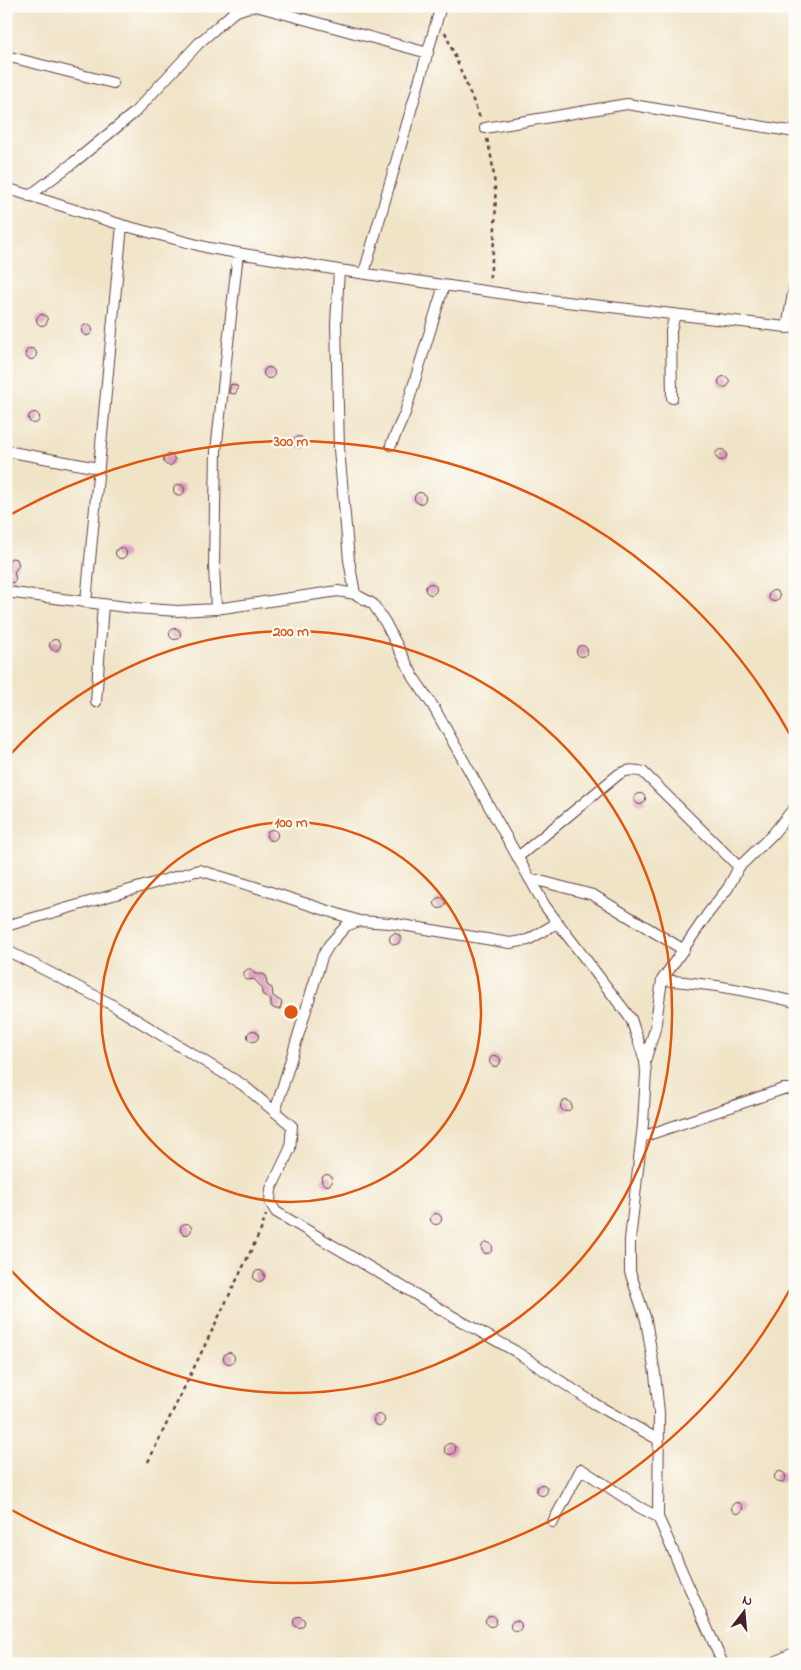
<svg xmlns="http://www.w3.org/2000/svg" width="801" height="1670" viewBox="0 0 801 1670" font-family="'Indie Flower',sans-serif">
  <rect width="100%" height="100%" fill="#fdfcf7"/>
  <filter id="ink" filterUnits="userSpaceOnUse"><feTurbulence type="fractalNoise" baseFrequency=".02" numOctaves="2"/><feDisplacementMap in="SourceGraphic" scale="10" xChannelSelector="R" yChannelSelector="G"/><feConvolveMatrix kernelMatrix="1 2 1 2 8 2 1 2 1" color-interpolation-filters="sRGB"/></filter>
  <filter id="wash" filterUnits="userSpaceOnUse"><feTurbulence type="fractalNoise" baseFrequency=".0096" numOctaves="4" result="noise"/><feDisplacementMap in="SourceGraphic" scale="20" xChannelSelector="R" yChannelSelector="G"/><feGaussianBlur stdDeviation="1.12" result="paint"/><feColorMatrix in="noise" values="0 0 0 0 0 0 0 0 0 0 0 0 0 0 0 0 0 1.4 0 .05"/><feComposite in="paint" operator="in"/></filter>
  <g filter="url(#wash)">
    <rect width="100%" height="100%" fill="#f0e4c7"/>
    <g id="blocks">
      <path fill="#dd9dbe" d="M36.5 320a5.5 5.5 0 1 1 11 0a5.5 5.5 0 1 1-11 0Z
        M81.5 330a5.5 5.5 0 1 1 11 0a5.5 5.5 0 1 1-11 0Z
        M25.5 354a5.5 5.5 0 1 1 11 0a5.5 5.5 0 1 1-11 0Z
        M263.5 373a5.5 5.5 0 1 1 11 0a5.5 5.5 0 1 1-11 0Z
        M718.5 382a5.5 5.5 0 1 1 11 0a5.5 5.5 0 1 1-11 0Z
        M231,384L237,386L238,389L235,394L229,393Z
        M28.5 418a5.5 5.5 0 1 1 11 0a5.5 5.5 0 1 1-11 0Z
        M293.5 442a5.5 5.5 0 1 1 11 0a5.5 5.5 0 1 1-11 0Z
        M715.5 455a5.5 5.5 0 1 1 11 0a5.5 5.5 0 1 1-11 0Z
        M163.5 460a5.5 5.5 0 1 1 11 0a5.5 5.5 0 1 1-11 0Z
        M173.5 490a5.5 5.5 0 1 1 11 0a5.5 5.5 0 1 1-11 0Z
        M414.5 498a5.5 5.5 0 1 1 11 0a5.5 5.5 0 1 1-11 0Z
        M115.5 553a5.5 5.5 0 1 1 11 0a5.5 5.5 0 1 1-11 0Z
        M11,558L17,559L19,565L14,572L16,580L14,582L10,583L6,581V575L10,571L8,562Z
        M425.5 589a5.5 5.5 0 1 1 11 0a5.5 5.5 0 1 1-11 0Z
        M768.5 596a5.5 5.5 0 1 1 11 0a5.5 5.5 0 1 1-11 0Z
        M169.5 634a5.5 5.5 0 1 1 11 0a5.5 5.5 0 1 1-11 0Z
        M49.5 645a5.5 5.5 0 1 1 11 0a5.5 5.5 0 1 1-11 0Z
        M576.5 651a5.5 5.5 0 1 1 11 0a5.5 5.5 0 1 1-11 0Z
        M634.5 799a5.5 5.5 0 1 1 11 0a5.5 5.5 0 1 1-11 0Z
        M266.5 835a5.5 5.5 0 1 1 11 0a5.5 5.5 0 1 1-11 0Z
        M434.5 903a5.5 5.5 0 1 1 11 0a5.5 5.5 0 1 1-11 0Z
        M389.5 939a5.5 5.5 0 1 1 11 0a5.5 5.5 0 1 1-11 0Z
        M248,969H251L255,974H263L266,976L267,985L272,988L273,996L282,1002L280,1009H275L272,1007L271,1005V999L263,995L262,993V988L254,979L247,980L244,978V972Z
        M247.5 1036a5.5 5.5 0 1 1 11 0a5.5 5.5 0 1 1-11 0Z
        M489.5 1061a5.5 5.5 0 1 1 11 0a5.5 5.5 0 1 1-11 0Z
        M560.5 1106a5.5 5.5 0 1 1 11 0a5.5 5.5 0 1 1-11 0Z
        M321.5 1180a5.5 5.5 0 1 1 11 0a5.5 5.5 0 1 1-11 0Z
        M430.5 1219a5.5 5.5 0 1 1 11 0a5.5 5.5 0 1 1-11 0Z
        M180.5 1229a5.5 5.5 0 1 1 11 0a5.5 5.5 0 1 1-11 0Z
        M481.5 1248a5.5 5.5 0 1 1 11 0a5.5 5.5 0 1 1-11 0Z
        M253.5 1276a5.5 5.5 0 1 1 11 0a5.5 5.5 0 1 1-11 0Z
        M223.5 1358a5.5 5.5 0 1 1 11 0a5.5 5.5 0 1 1-11 0Z
        M373.5 1420a5.5 5.5 0 1 1 11 0a5.5 5.5 0 1 1-11 0Z
        M444.5 1449a5.5 5.5 0 1 1 11 0a5.5 5.5 0 1 1-11 0Z
        M774.5 1477a5.5 5.5 0 1 1 11 0a5.5 5.5 0 1 1-11 0Z
        M536.5 1490a5.5 5.5 0 1 1 11 0a5.5 5.5 0 1 1-11 0Z
        M731.5 1508a5.5 5.5 0 1 1 11 0a5.5 5.5 0 1 1-11 0Z
        M485.5 1621a5.5 5.5 0 1 1 11 0a5.5 5.5 0 1 1-11 0Z
        M293.5 1622a5.5 5.5 0 1 1 11 0a5.5 5.5 0 1 1-11 0Z
        M510.5 1626a5.5 5.5 0 1 1 11 0a5.5 5.5 0 1 1-11 0Z"/>
    </g>
  </g>
  <g filter="url(#ink)">
    <use href="#blocks" fill-opacity="0" stroke="#633d42" stroke-width="1"/>
    <g fill="none" stroke-linecap="round" stroke-linejoin="round">
      <defs>
        <path id="minor" d="M6,56L113,83
          M485,128L627,104L795,132
          M6,188L122,225L209,248L238,253L339,270L540,299L795,328
          M29,196L73,163L134,113L199,43L234,12L245,8L256,6L428,53
          M339,270L336,324L339,449L349,560L355,594
          M364,273L441,6
          M787,328L795,282
          M672,398L671,331L675,314
          M391,445L405,413L444,285
          M6,451L98,468
          M6,592L134,608L178,611L216,609L338,591L355,594L373,604L385,622L414,678L433,706L545,906L631,1019L645,1061L646,1073L643,1124L630,1240V1272L646,1320L655,1374L659,1413L658,1517
          M86,602L122,225
          M216,609L214,565L216,451L238,253
          M96,702L103,604
          M518,857L619,774C628,769 634,770 643,772L739,867
          M529,878L593,895L684,950
          M6,926L199,870L252,886L359,921
          M6,950L109,1003L243,1085L292,1126L290,1149L271,1189L270,1202L276,1212L459,1320L515,1351L595,1404L659,1440
          M662,980C707,983 751,991 795,1002
          M645,1061L655,1029L662,980L709,912L728,888L739,867L772,835L795,807
          M275,1112L322,957L329,945L346,926L359,921L390,923L510,943L528,940L557,923
          M642,1137L783,1089H795
          M553,1522L581,1469L639,1507L658,1517L723,1664
          M771,1664L795,1652"/>
      </defs>
      <use href="#minor" stroke="#633d42" stroke-width="12"/>
      <path stroke="#633d42" stroke-width="2.5" stroke-dasharray="4 4" stroke-linecap="butt" d="M445,32L481,120
        M487,139C500,187 496,234 489,282
        M148,1462L261,1230L266,1215"/>
      <use href="#minor" stroke="#fff" stroke-width="10"/>
    </g>
  </g>
  <g fill="none" stroke="#e0560e" stroke-width="2.5">
    <circle cx="291" cy="1012" r="190"/>
    <path d="M8 757A381 381 0 1 1 8 1267"/>
    <path d="M793 1284A571 571 0 0 1 10 1509M10 515A571 571 0 0 1 793 740"/>
  </g>
  <circle cx="291" cy="1012" r="8" fill="#e0560e" stroke="#fdfcf7" stroke-width="2.5"/>
  <g font-size="15" text-anchor="middle" font-weight="bold" fill="#e0560e" stroke="#fdfcf7" stroke-width="4.5" stroke-linejoin="round" paint-order="stroke">
    <text x="291" y="446">300 m</text>
    <text x="291" y="636">200 m</text>
    <text x="291" y="827">100 m</text>
  </g>
  <rect width="801" height="1670" fill="none" stroke="#fdfcf7" stroke-width="25"/>
  <g transform="translate(744 1612) rotate(16)" stroke="#fdfcf7" stroke-width="4" paint-order="stroke">
  <path d="M0-4L9 19L0 12L-9 19Z" fill="#4a1f2b"/>
  <text y="-8" font-size="14" font-weight="bold" text-anchor="middle" fill="#4a1f2b">N</text>
  </g>
</svg>
